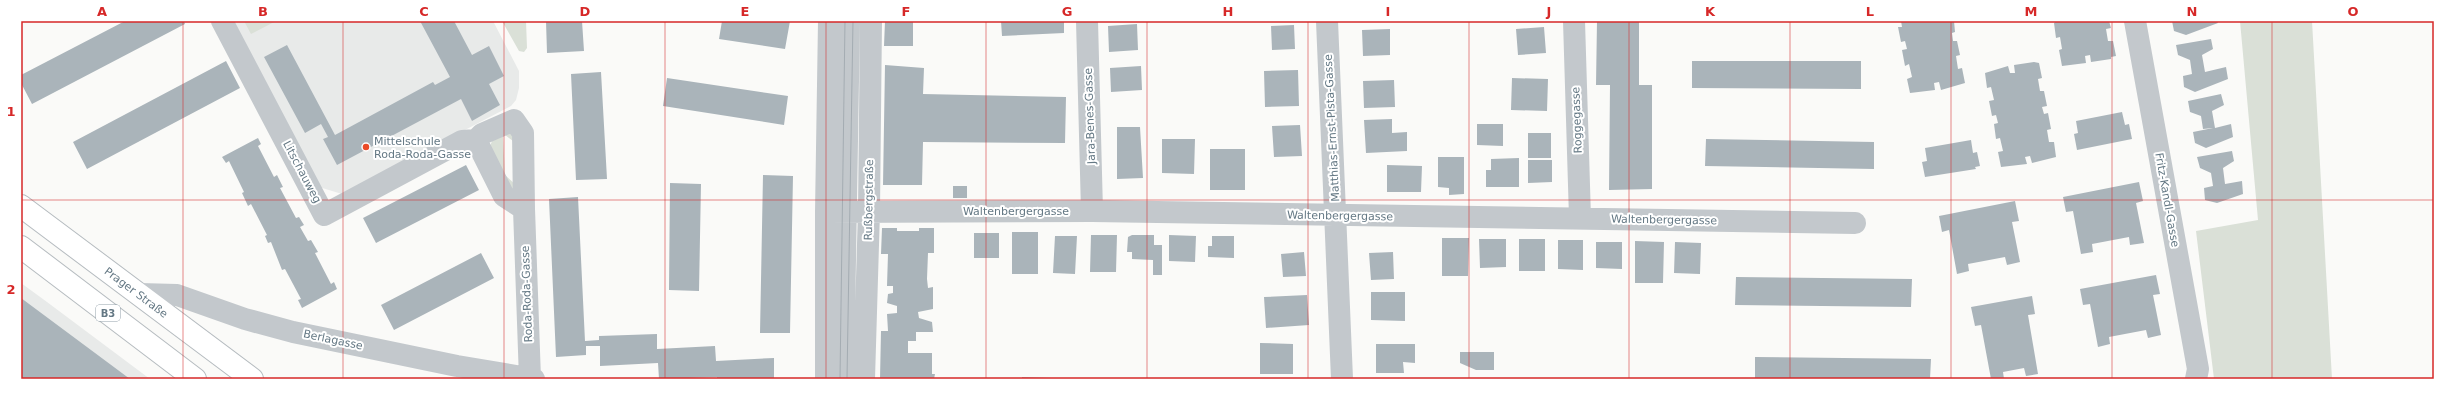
<svg xmlns="http://www.w3.org/2000/svg" width="2455" height="400" viewBox="0 0 2455 400" font-family="'DejaVu Sans',sans-serif">
  <rect width="100%" height="100%" fill="#fafaf8"/>
  <path fill="#e8eae9" d="M231,21H493L519,71V88L516,100L511,106L342,194L319,187Z
    M21,283L47,302L150,379H21Z"/>
  <path fill="#dae0d7" d="M244,21H276L251,34Z
    M502,21H526L527,48L524,52L519,51Z
    M2240,21H2312L2332,379H2214L2196,231L2258,220Z
    M512,130L513,141L505,135L503,137L505,175L518,187L513,190L489,148L493,139Z"/>
  <path fill="#aab4ba" d="M125,21H184L185,24L32,104L21,83V75Z
    M420,21H454L472,55L489,46L504,76L489,84L500,105L472,121L461,99L337,165L323,139L328,137L321,124L305,133L264,57L287,45L335,135L433,82L435,85L450,77Z
    M546,21H582L584,51L547,53Z
    M722,21H790L785,49L719,39Z
    M885,21H913V46H884Z
    M1001,21H1064V33L1002,36Z
    M1597,21H1639V85H1652V189L1609,190L1610,85H1596Z
    M1901,21H1954L1955,32L1952,33L1953,41H1957L1960,55L1956,56L1958,69L1962,68L1965,83L1941,90L1939,82L1934,83L1935,90L1910,93L1907,79L1912,77L1909,64L1905,66L1902,50L1907,49L1905,41L1901,42L1898,27H1902Z
    M2057,21H2109L2111,28L2106,29L2108,41H2113L2116,56L2111,57V59L2091,62L2090,55L2085,56L2086,63L2062,66L2059,50L2062,49L2060,37L2056,38L2054,23Z
    M2172,21H2217L2218,23L2186,35L2174,31Z
    M1137,24L1138,50L1109,52L1108,26Z
    M1294,25L1295,49L1272,50L1271,26Z
    M1544,27L1546,53L1518,55L1516,29Z
    M1390,29V55L1363,56L1362,30Z
    M2211,39L2213,49L2202,55L2205,72L2226,67L2228,79L2195,92L2184,87L2183,76L2192,74L2190,60L2178,55L2176,45Z
    M226,61L240,88L87,169L73,142Z
    M1692,61H1861V89L1692,88Z
    M2034,62L2039,63L2042,78L2038,79L2040,91H2044L2047,106L2042,107L2044,114L2048,113L2051,129L2047,130L2049,142H2054L2056,157L2032,163L2030,156L2025,157L2027,164L2001,167L1998,152L2003,151L2000,138L1996,139L1994,124L1998,123L1996,115L1992,116L1989,101L1994,100L1991,87L1987,88L1985,73L2008,66L2010,73H2015L2014,65Z
    M885,65L924,68L923,94L1066,97L1065,143L923,142L922,185H883Z
    M1141,66L1142,90L1111,92L1110,68Z
    M1298,70L1299,106L1265,107L1264,71Z
    M601,72L607,179L576,180L571,74Z
    M667,78L788,96L784,125L663,106Z
    M1512,78L1548,79L1547,111L1511,110Z
    M1394,80L1395,107L1364,108L1363,81Z
    M2221,94L2224,105L2212,111L2215,128L2231,124L2233,137L2206,148L2195,143L2193,132L2213,128L2203,129L2201,116L2190,112L2188,101Z
    M2122,112L2125,125L2129,124L2132,139L2077,150L2074,134L2078,133L2076,121Z
    M1392,119V133L1407,132V151L1366,153L1364,120Z
    M1477,124H1503V146L1477,145Z
    M1300,125L1302,156L1274,157L1272,126Z
    M1117,127H1140L1143,178L1117,179Z
    M1528,133H1551V158H1528Z
    M258,138L261,144L258,146L274,177L277,175L283,187L280,188L296,218L299,217L304,225L300,227L308,241L311,240L318,252L315,253L331,284L334,282L337,289L302,308L298,300L301,299L285,269L282,270L271,242L268,243L265,236L267,235L251,204L248,206L242,193L244,192L229,161L226,163L222,157Z
    M1162,139H1195L1194,174L1162,173Z
    M1706,139L1874,142V169L1705,166Z
    M1971,140L1973,153L1977,152L1980,166L1975,167L1976,169L1925,177L1922,162L1927,161L1925,148Z
    M1210,149H1245V190H1210Z
    M2232,151L2234,161L2223,168L2225,184L2242,181L2243,194L2217,203L2205,200L2204,188L2213,186L2211,173L2200,168L2197,157Z
    M1438,157H1464V194L1449,195V188L1438,187Z
    M1519,158V187H1486V170H1491V159Z
    M1528,160H1552V182L1528,183Z
    M466,165L479,190L376,243L363,218Z
    M1387,165L1422,166L1421,192H1387Z
    M763,175L793,176L790,333H760Z
    M2139,182L2143,201L2136,203L2144,243L2130,245L2129,237L2092,244L2093,252L2081,254L2073,211L2066,212L2063,197Z
    M670,183L701,184L699,291L669,290Z
    M953,186H967V198H953Z
    M578,197L585,341L599,340V336L657,334V349L715,346L716,361L774,358V379H717V377L659,379L658,363L600,366V346H586V355L556,357L549,199Z
    M2015,201L2019,221L2012,222L2020,262L2007,265L2005,257L1968,264L1969,271L1957,274L1949,230L1942,232L1939,216Z
    M882,228H897V231H919V228H934V253H928L927,279L928,288L933,287V309L918,312L919,318L932,322L933,332H916V341H908V353H932V374H935L934,379H880L881,331H888L887,314L897,313V306L887,303L888,294L893,293V286H887L888,254H881Z
    M1012,232H1038V274H1012Z
    M974,233H999V258H974Z
    M1091,235H1117L1116,272H1090Z
    M1132,235H1154V245H1162V275H1153V260L1132,259V252H1127L1128,237Z
    M1169,235L1196,236L1195,262L1169,261Z
    M1055,236H1077L1075,274L1053,273Z
    M1212,236H1234V258L1208,257V246H1212Z
    M1442,238H1469L1468,276H1442Z
    M1479,239H1506V267L1480,268Z
    M1519,239H1545V271H1519Z
    M1558,240H1583V270L1558,269Z
    M1635,241L1664,242L1663,283H1635Z
    M1596,242H1622V269L1596,268Z
    M1675,242L1701,243L1700,274L1674,273Z
    M1304,252L1306,276L1283,277L1281,254Z
    M1393,252L1394,279L1371,280L1369,253Z
    M481,253L494,278L394,330L381,305Z
    M2156,275L2160,294L2153,295L2161,335L2148,338L2146,330L2109,337L2110,344L2098,347L2090,304L2083,305L2080,289Z
    M1736,277L1912,279L1911,307L1735,305Z
    M1371,292H1405V321L1371,320Z
    M1307,295L1309,325L1266,328L1264,297Z
    M2032,296L2035,314L2028,315L2038,374L2026,376L2024,368L2003,372L2004,379H1991L1981,325L1975,326L1971,307Z
    M21,298L130,379H21Z
    M1260,343L1293,344V374H1260Z
    M1376,344H1415V363L1403,362L1404,373H1376Z
    M1460,352H1494V370H1476L1460,363Z
    M1755,357L1931,359L1930,379H1755Z
    M1022,377L1052,378V379H1022Z"/>
  <g fill="none" stroke-linecap="round" stroke-linejoin="round">
    <defs>
      <g id="major">
        <path id="s1" d="M21,206L252,379"/>
        <path d="M21,247L195,379"/>
      </g>
    </defs>
    <use href="#major" stroke="#b6bcc0" stroke-width="24"/>
    <path stroke="#c3c8cc" stroke-width="22" d="M222,21L324,215L462,141L476,140
      M1087,21L1092,211
      M1327,21L1342,379
      M1574,21L1580,218
      M2135,21L2198,369L2196,379
      M514,120L523,133L524,209L504,196L476,140L482,134Z
      M524,209L530,379
      M826,212L1092,211L1855,223
      M139,294L177,295L245,319L293,332L457,366L534,379
      M826,379V212L829,21
      M843,379L849,21
      M864,379L869,211L871,21"/>
    <use href="#major" stroke="#fff" stroke-width="22"/>
    <path stroke="#a4acb2" stroke-width="1" d="M840,379L845,21
      M847,379L853,21"/>
  </g>
  <path fill="none" stroke="#d62828" stroke-width="1" stroke-opacity="0.55" d="M183,21V379M343,21V379M504,21V379M665,21V379M826,21V379M986,21V379M1147,21V379M1308,21V379M1469,21V379M1629,21V379M1790,21V379M1951,21V379M2112,21V379M2272,21V379M21,200H2434"/>
  <circle fill="#eb4a27" stroke="#fff" stroke-width="1.5" cx="366" cy="147" r="4"/>
  <g text-anchor="middle" dominant-baseline="central" stroke-width="4" stroke-linejoin="round" paint-order="stroke">
    <rect fill="#fff" stroke="#92a0a9" stroke-width="1" x="96" y="305" width="24" height="16" rx="3"/>
    <g font-size="10" font-weight="bold" fill="#647884">
      <text x="108" y="313">B3</text>
    </g>
    <g font-size="11" fill="#647884" stroke="#fff">
      <text transform="translate(1090 116) rotate(-92)">Jara-Benes-Gasse</text>
      <text transform="translate(1577 120) rotate(-92)">Roggegasse</text>
      <text transform="translate(1332 128) rotate(-93)">Matthias-Ernst-Pista-Gasse</text>
      <text transform="translate(302 172) rotate(62)">Litschauweg</text>
      <text transform="translate(869 200) rotate(-89)">Rußbergstraße</text>
      <text transform="translate(2167 200) rotate(80)">Fritz-Kandl-Gasse</text>
      <text x="1016" y="211">Waltenbergergasse</text>
      <text transform="translate(1340 216) rotate(1)">Waltenbergergasse</text>
      <text transform="translate(1664 220) rotate(1)">Waltenbergergasse</text>
      <text stroke="none"><textPath href="#s1" startOffset="144">Prager Straße</textPath></text>
      <text transform="translate(527 294) rotate(-92)">Roda-Roda-Gasse</text>
      <text transform="translate(333 340) rotate(12)">Berlagasse</text>
    </g>
    <g font-size="11" fill="#647884" stroke="#fff" text-anchor="start">
      <text x="374" y="141">Mittelschule<tspan x="374" dy="13">Roda-Roda-Gasse</tspan></text>
    </g>
  </g>
  <rect width="2455" height="400" fill="none" stroke="#ffffff" stroke-width="44"/>
  <rect x="22" y="22" width="2411" height="356" fill="none" stroke="#d62828" stroke-width="1.5"/>
  <g font-size="13" text-anchor="middle" font-weight="bold" fill="#d62828">
    <text x="102" y="16">A</text>
    <text x="263" y="16">B</text>
    <text x="424" y="16">C</text>
    <text x="585" y="16">D</text>
    <text x="745" y="16">E</text>
    <text x="906" y="16">F</text>
    <text x="1067" y="16">G</text>
    <text x="1228" y="16">H</text>
    <text x="1388" y="16">I</text>
    <text x="1549" y="16">J</text>
    <text x="1710" y="16">K</text>
    <text x="1870" y="16">L</text>
    <text x="2031" y="16">M</text>
    <text x="2192" y="16">N</text>
    <text x="2353" y="16">O</text>
    <text x="11" y="116">1</text>
    <text x="11" y="294">2</text>
  </g>
</svg>
